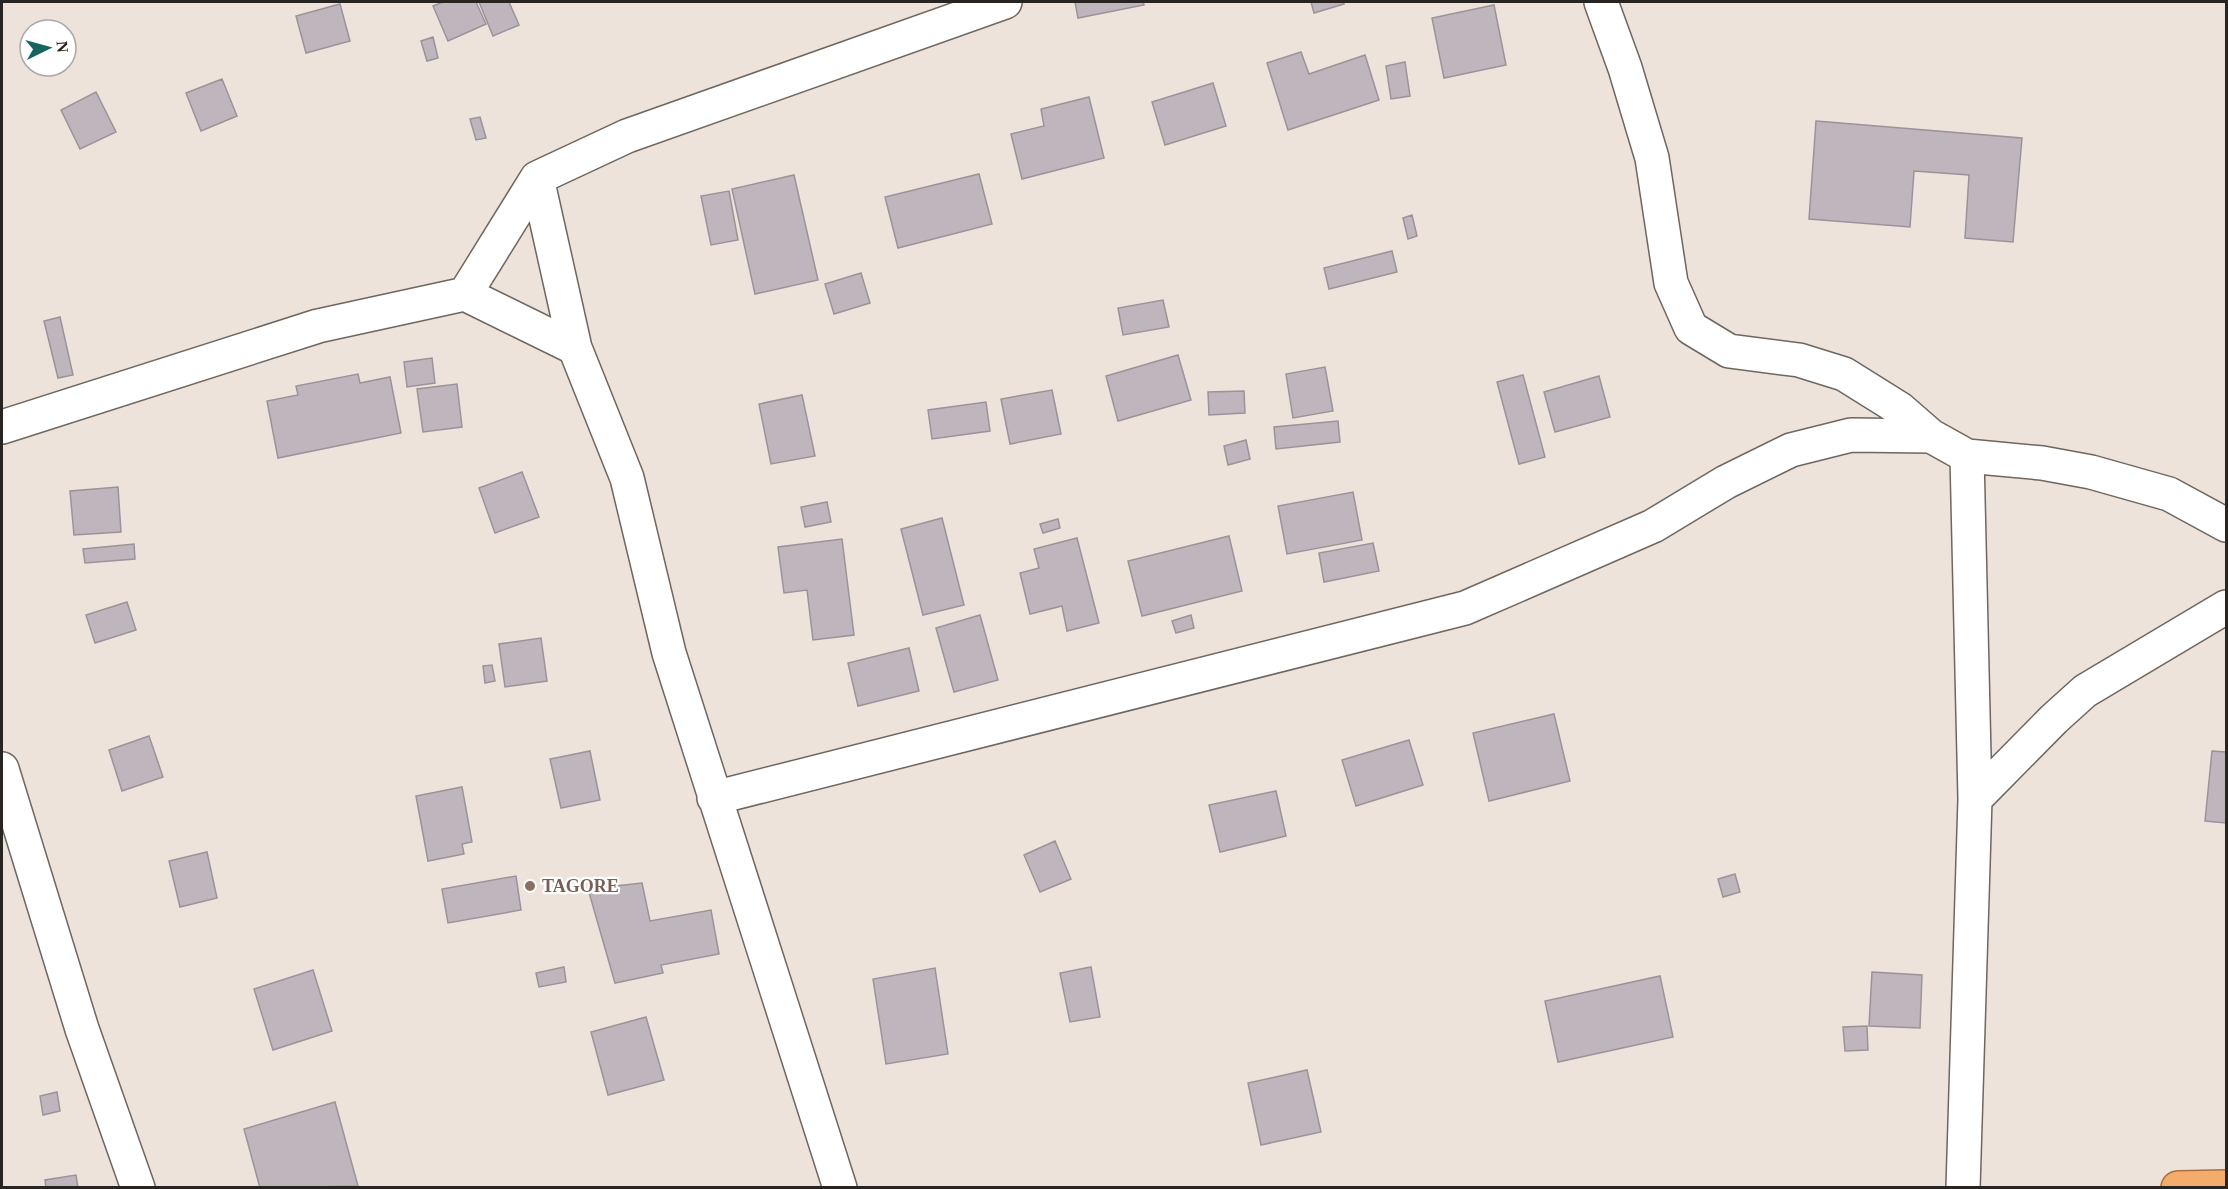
<svg xmlns="http://www.w3.org/2000/svg" width="2228" height="1189" viewBox="0 0 2228 1189" font-family="'Times New Roman',serif">
  <rect width="100%" height="100%" fill="#ede3db"/>
  <path fill="#bfb5bc" stroke="#9c939a" stroke-width="1.5" d="M443,2H476L486,24L448,41L433,6Z
    M479,2H509L519,25L493,36Z
    M1075,2H1143L1144,5L1078,18Z
    M1311,2H1343L1344,4L1314,13Z
    M340,4L350,41L306,53L296,16Z
    M1494,5L1506,65L1444,78L1432,18Z
    M433,37L438,58L427,61L421,41Z
    M1301,52L1309,74L1365,55L1379,100L1288,130L1267,63Z
    M1405,62L1410,96L1391,99L1386,66Z
    M222,79L237,116L201,131L186,93Z
    M1213,83L1226,126L1165,145L1152,102Z
    M96,92L116,132L80,149L61,110Z
    M1089,97L1104,158L1022,179L1011,134L1044,126L1041,109Z
    M480,117L486,138L476,140L470,119Z
    M1816,121L2022,138L2013,242L1965,238L1969,175L1914,171L1910,227L1809,219Z
    M979,174L992,224L898,248L885,197Z
    M794,175L818,280L755,294L732,189Z
    M729,191L738,240L711,245L701,196Z
    M1412,215L1417,236L1408,239L1403,218Z
    M1392,251L1397,272L1329,289L1324,268Z
    M861,273L870,303L834,314L825,284Z
    M1163,300L1169,327L1123,335L1118,308Z
    M60,317L73,375L58,378L44,321Z
    M1178,355L1191,400L1118,421L1106,376Z
    M432,358L435,383L407,387L404,362Z
    M1325,367L1333,411L1293,418L1286,374Z
    M358,374L360,383L390,377L401,433L278,458L267,401L298,395L296,386Z
    M1523,375L1545,457L1519,464L1497,382Z
    M1599,376L1610,417L1555,432L1544,392Z
    M457,384L462,427L423,432L417,389Z
    M1052,390L1061,434L1010,444L1001,399Z
    M1244,391L1245,413L1209,415L1208,392Z
    M802,395L815,456L771,464L759,404Z
    M986,402L990,431L932,439L928,410Z
    M1338,421L1340,442L1276,449L1274,427Z
    M1246,440L1250,459L1228,465L1224,446Z
    M522,472L539,517L495,533L479,488Z
    M118,487L121,532L74,535L70,491Z
    M1353,492L1362,540L1287,554L1278,506Z
    M827,502L831,522L805,527L801,507Z
    M942,518L964,605L923,615L901,529Z
    M1058,519L1060,528L1043,533L1040,524Z
    M1229,536L1242,591L1142,616L1128,561Z
    M1077,538L1099,623L1067,631L1062,606L1030,614L1020,573L1039,568L1034,549Z
    M842,539L854,635L813,640L807,590L784,593L778,547Z
    M1373,543L1379,571L1324,582L1319,553Z
    M134,544L135,559L85,563L83,549Z
    M127,602L136,630L95,643L86,615Z
    M980,615L998,680L954,692L936,628Z
    M1191,615L1194,628L1176,633L1172,621Z
    M541,638L547,681L505,687L499,644Z
    M909,648L919,691L858,706L848,663Z
    M492,665L495,681L485,683L483,666Z
    M1554,714L1570,781L1489,801L1473,733Z
    M149,736L163,777L122,791L109,750Z
    M1409,740L1423,785L1356,806L1342,760Z
    M590,751L600,800L561,808L550,759Z
    M2212,751L2226,752V823L2205,821Z
    M462,787L472,842L462,844L464,854L428,861L416,796Z
    M1276,791L1286,836L1220,852L1209,805Z
    M1055,841L1071,879L1040,892L1024,855Z
    M207,852L217,898L180,907L169,861Z
    M1735,874L1740,892L1723,897L1718,879Z
    M516,876L521,910L448,923L442,889Z
    M642,883L650,921L711,910L719,954L661,965L663,973L615,983L588,889Z
    M564,967L566,982L539,987L536,973Z
    M1091,967L1100,1017L1070,1022L1060,973Z
    M935,968L948,1054L886,1064L873,979Z
    M313,970L332,1031L273,1050L254,989Z
    M1872,972L1922,975L1920,1028L1869,1026Z
    M1660,976L1673,1037L1558,1062L1545,1001Z
    M646,1017L664,1080L608,1095L591,1032Z
    M1867,1026L1868,1050L1845,1051L1843,1027Z
    M1307,1070L1321,1132L1261,1145L1248,1083Z
    M57,1092L60,1111L43,1115L40,1096Z
    M335,1102L358,1186L260,1188L244,1129Z
    M76,1175L78,1188H46L45,1180Z"/>
  <g fill="none" stroke-linecap="round" stroke-linejoin="round">
    <defs>
      <path id="minor" d="M1601,2L1625,68L1652,158L1671,283L1691,328L1729,351L1799,360L1844,374L1900,409L1931,436
        M465,294L537,178
        M575,348L537,178L627,136L1005,2
        M2,427L318,326L465,294L575,348L627,478L669,653L840,1188
        M2,769L82,1029L138,1188
        M714,798L1465,608L1653,526L1726,482L1791,450L1851,435L1931,436L1967,456L2042,463L2091,472L2169,494L2226,525
        M1975,799L2054,719L2085,691L2226,607
        M1963,1188L1975,799L1967,456"/>
      <path id="trunk" d="M2178,1188L2226,1187"/>
    </defs>
    <use href="#minor" stroke="#6e665f" stroke-width="36"/>
    <use href="#trunk" stroke="#ab6f3a" stroke-width="36"/>
    <use href="#minor" stroke="#fff" stroke-width="33"/>
    <use href="#trunk" stroke="#f4ac6c" stroke-width="33"/>
  </g>
  <circle fill="#8d6e63" stroke="#fff" stroke-width="2" cx="530" cy="886" r="6"/>
  <g text-anchor="middle" dominant-baseline="central" stroke-width="4.5" stroke-linejoin="round" paint-order="stroke">
    <g font-size="18" font-weight="bold" fill="#785e54" stroke="#fff" text-anchor="start">
      <text x="542" y="886">TAGORE</text>
    </g>
  </g>
  <rect width="2228" height="1189" fill="none" stroke="#282421" stroke-width="6"/>
  <g transform="translate(48 48) rotate(85)"><circle r="28" fill="#ffffff" stroke="#a9a7a6" stroke-width="1.5"/>
  <path d="M0-4.5L10 22L0 15L-10 22Z" fill="#176562"/>
  <text y="-9" font-size="16" font-weight="bold" text-anchor="middle" fill="#282421">N</text>
  </g>
</svg>
